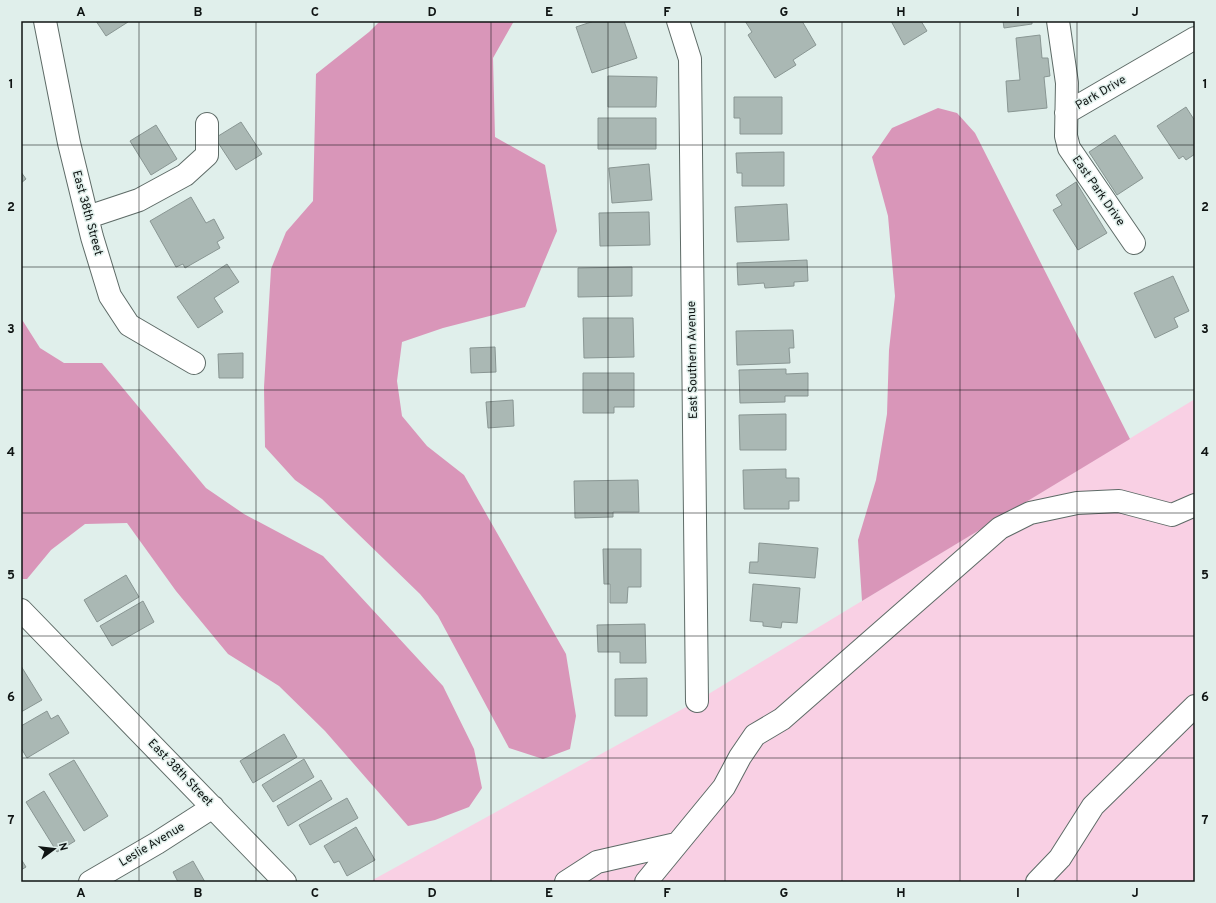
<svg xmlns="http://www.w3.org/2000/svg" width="1216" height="903" viewBox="0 0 1216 903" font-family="Overpass,sans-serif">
  <rect width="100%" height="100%" fill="#e0efeb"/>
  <path fill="#f9d0e4" d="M1195,399V882H369L697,701Z"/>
  <path fill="#d996b9" d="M380,21H514L493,58L495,137L545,165L557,231L525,307L443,328L402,342L397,381L402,416L427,446L464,475L566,654L576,716L570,749L543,759L509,748L438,616L420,594L322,499L295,480L265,447L264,387L271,269L286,232L313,201L316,74L369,32Z
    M938,108L957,113L975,133L1130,439L862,601L858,540L876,480L887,414L889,350L895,296L888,216L872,157L892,128Z
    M21,318L40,348L64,363H102L206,488L244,514L323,556L443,686L474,749L482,788L469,807L435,820L408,826L325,731L279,686L228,654L176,591L127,523L85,524L51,550L27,579H21Z"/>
  <path fill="#aab8b4" stroke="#899693" d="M96,21H127L128,22L106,36Z
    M594,21H624L637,58L592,73L576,27Z
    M745,21H802L816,45L793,60L796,65L775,78L748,35L752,32Z
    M891,21H921L927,31L904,45Z
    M1003,21H1032V24L1004,28Z
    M1040,35L1042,58H1048L1050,76L1044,77L1047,108L1008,112L1006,81L1020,80L1016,38Z
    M608,76L657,77L656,107H608Z
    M734,97H782V134H740V118H734Z
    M1186,107L1195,121V154L1186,160L1183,156L1179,159L1157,126Z
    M598,118H656V149H598Z
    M241,122L262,154L236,170L215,138Z
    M156,125L177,159L151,175L130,141Z
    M1115,135L1143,178L1117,195L1089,152Z
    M784,152V186H742V173H737L736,153Z
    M649,164L652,200L612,203L609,168Z
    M21,172L26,179L21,183Z
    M1076,182L1107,233L1078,250L1053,210L1062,205L1056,195Z
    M191,197L206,223L214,219L224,238L217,242L220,248L185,268L183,264L176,267L150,221Z
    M787,204L789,240L737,242L735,207Z
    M649,212L650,245L600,246L599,213Z
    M807,260L808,281L794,282V286L765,288L764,283L738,285L737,263Z
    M227,264L239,282L214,298L223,312L198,328L177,297Z
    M632,267V296L578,297V268Z
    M1173,276L1189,311L1174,318L1178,327L1155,338L1134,293Z
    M583,318H633L634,357L584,358Z
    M793,330L794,348H789L790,363L737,365L736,331Z
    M495,347L496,372L471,373L470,348Z
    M243,353V378H219L218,354Z
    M786,369V374L808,373V396H785V402L740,403L739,370Z
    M583,373H634V407H614V413H583Z
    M513,400L514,426L488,428L486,402Z
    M786,414V450H740L739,415Z
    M786,469V478H799V501H789V509H744L743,470Z
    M638,480L639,512H613V517L575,518L574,481Z
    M759,543L818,548L815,578L749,573L750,562H758Z
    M603,549H641V587H628L627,603H610V584H604Z
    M126,575L139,597L97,622L84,600Z
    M753,584L800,588L797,623L782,622L781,628L763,626V622L750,621Z
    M143,601L154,622L112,646L100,626Z
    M645,624L646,663H620V652H598L597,625Z
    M21,666L42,700L21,712Z
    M647,678V716H615V679Z
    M47,711L51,719L58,715L69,733L27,758L21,748V726Z
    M284,734L297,757L253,783L240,761Z
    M304,759L314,777L273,802L262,785Z
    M74,760L108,816L84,831L49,774Z
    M321,780L332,799L288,826L277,806Z
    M44,791L75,841L57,852L26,802Z
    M347,798L358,818L310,845L299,825Z
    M356,827L375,860L347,876L339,861L334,863L324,846Z
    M21,859L26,867L21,870Z
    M193,861L205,882H178L173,872Z"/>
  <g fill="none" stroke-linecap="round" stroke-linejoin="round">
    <defs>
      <path id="minor" d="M45,21L69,143L92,237L110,296L129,325L194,363
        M678,21L690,59L697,701
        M1058,21L1067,83L1066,136L1069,148L1134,243
        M1066,113L1195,38
        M88,217L139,200L185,175L207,155V124
        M21,610L285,882
        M90,882L157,843L213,807
        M566,882L597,862L676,844
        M646,882L724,787L740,757L755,735L782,719L1000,528L1030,513L1077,503L1119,501L1172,515L1195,505
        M1037,882L1060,858L1093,806L1195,706"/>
    </defs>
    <use href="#minor" stroke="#5e6b67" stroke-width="24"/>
    <use href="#minor" stroke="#fff" stroke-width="22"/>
  </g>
  <path fill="none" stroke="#0f1413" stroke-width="1" stroke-opacity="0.55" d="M139,21V882M256,21V882M374,21V882M491,21V882M608,21V882M725,21V882M842,21V882M960,21V882M1077,21V882M21,145H1195M21,267H1195M21,390H1195M21,513H1195M21,636H1195M21,758H1195"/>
  <g text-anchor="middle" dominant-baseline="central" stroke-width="3" stroke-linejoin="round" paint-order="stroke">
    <g font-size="12" fill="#0f1413" stroke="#e0efeb">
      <text transform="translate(1101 93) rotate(-30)">Park Drive</text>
      <text transform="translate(1098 191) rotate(55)">East Park Drive</text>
      <text transform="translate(87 213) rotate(75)">East 38th Street</text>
      <text transform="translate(693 360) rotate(-91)">East Southern Avenue</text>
      <text transform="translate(180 773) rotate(46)">East 38th Street</text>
      <text transform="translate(152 845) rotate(-31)">Leslie Avenue</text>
    </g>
  </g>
  <rect width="1216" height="903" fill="none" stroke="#e0efeb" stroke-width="44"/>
  <g transform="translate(54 849) rotate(75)" stroke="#e0efeb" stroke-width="3" paint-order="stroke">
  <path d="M0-3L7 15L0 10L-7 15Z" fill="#0f1413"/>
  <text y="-6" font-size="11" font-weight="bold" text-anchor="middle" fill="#0f1413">N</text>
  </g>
  <rect x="22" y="22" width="1172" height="859" fill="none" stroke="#0f1413" stroke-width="1.5"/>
  <g font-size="13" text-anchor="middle" font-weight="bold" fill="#0f1413">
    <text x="81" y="16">A</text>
    <text x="198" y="16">B</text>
    <text x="315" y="16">C</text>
    <text x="432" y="16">D</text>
    <text x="549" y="16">E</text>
    <text x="667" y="16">F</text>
    <text x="784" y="16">G</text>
    <text x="901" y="16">H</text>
    <text x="1018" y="16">I</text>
    <text x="1135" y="16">J</text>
    <text x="11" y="88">1</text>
    <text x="1205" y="88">1</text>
    <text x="11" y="211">2</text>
    <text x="1205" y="211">2</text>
    <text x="11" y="333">3</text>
    <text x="1205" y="333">3</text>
    <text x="11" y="456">4</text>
    <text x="1205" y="456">4</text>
    <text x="11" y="579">5</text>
    <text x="1205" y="579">5</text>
    <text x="11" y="701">6</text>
    <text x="1205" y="701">6</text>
    <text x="11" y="824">7</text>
    <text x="1205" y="824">7</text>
    <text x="81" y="897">A</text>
    <text x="198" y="897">B</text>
    <text x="315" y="897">C</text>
    <text x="432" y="897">D</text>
    <text x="549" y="897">E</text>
    <text x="667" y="897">F</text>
    <text x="784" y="897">G</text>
    <text x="901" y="897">H</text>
    <text x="1018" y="897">I</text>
    <text x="1135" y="897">J</text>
  </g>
</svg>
